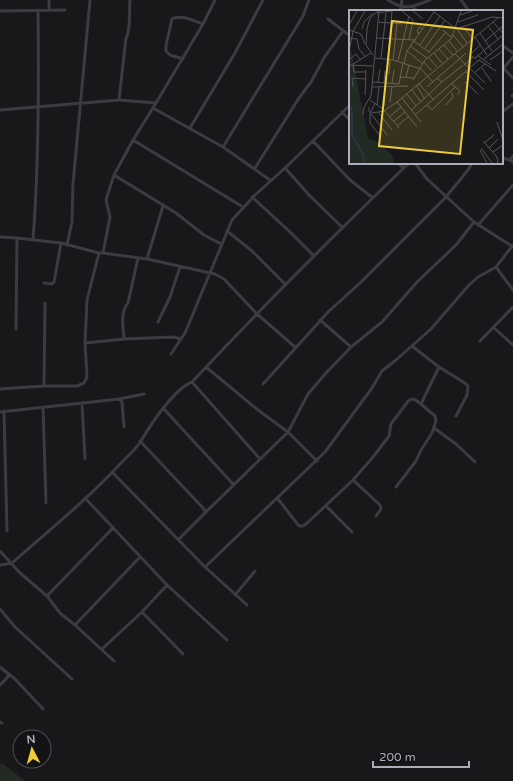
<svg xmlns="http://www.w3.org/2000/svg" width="513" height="781" viewBox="0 0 513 781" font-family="'Varela Round',sans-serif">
  <rect width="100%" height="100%" fill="#18181a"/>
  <path fill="#222a24" d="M0,764H3L25,781H0Z"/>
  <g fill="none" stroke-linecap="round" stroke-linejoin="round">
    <path stroke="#3b3b41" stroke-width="3" d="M49,0V10
      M388,0C404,11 413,7 430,0
      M461,0L469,11
      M413,7L417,11
      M0,11L65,10
      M400,11L402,0
      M328,19L350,36
      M502,45L513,53
      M183,59L170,55L166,51V45L172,19C180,14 194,21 203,24
      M503,68L513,78
      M502,70L513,57
      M512,96L513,95
      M119,100L126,38C131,30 129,11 130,0
      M153,108L223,147L270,180
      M0,110L119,100L156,103
      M342,112L350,120
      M502,112L513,104
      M190,128L235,53L263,0
      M133,140L243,207
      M313,141L350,180L373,198
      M223,147L303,16L309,0
      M513,156L510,160L513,162
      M502,158L510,160
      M397,163L404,168
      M415,163L427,179L474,222L513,247
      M255,168L299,98L311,82L324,58L343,31
      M285,168L310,196L343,228
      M114,175L176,213L204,235L221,244
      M252,197L289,231L314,256
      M478,225L513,185
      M227,231L252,251L286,285
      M0,237L17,238L61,243L99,253H103L147,259L215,274L224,279L257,314L295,347
      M33,240C39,163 39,87 38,10
      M67,245L72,222L73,184L90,0
      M103,253L110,217L106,200L114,175L133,140L156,103L203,24L215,0
      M147,259L163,206
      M496,267L513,290
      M44,283L52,284L54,282L61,243
      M320,320L351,347L382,322L418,281L456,245L474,222
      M158,322L170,297L180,267
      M494,328L513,345
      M16,329L17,238
      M124,339C123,327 120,312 128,303L138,258
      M480,341L513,307
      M85,343L124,339L173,337L181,339
      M412,346L439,367L465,383L468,386L467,395L456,416
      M171,354L185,333L232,220L255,195L285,168L350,105
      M206,367L258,410L288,432L317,461
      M192,382L260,459
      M263,384L329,311L359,284L446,197L468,170L472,163
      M44,386L45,303
      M0,389L44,386H77L84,383L87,377L85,343L87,300L99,253
      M119,399L122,402L124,427
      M82,403L85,459
      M43,407L46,503
      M163,408L233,484
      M4,411L7,531
      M0,412L119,399L144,394
      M434,428L456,444L475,462
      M140,441L203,508L206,512L179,539
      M112,472L205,567L247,605
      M353,480L380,505L381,509L376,516
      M396,487L416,461L421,450L432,433L436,421L435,416L421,404
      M85,498L167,585L227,640
      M278,499L299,526H303L306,524L353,480L373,457L389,436L391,424L409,400L414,399L421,404L439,367
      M326,506L352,532
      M206,512L288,432L308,394L326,373L351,347
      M0,551L19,572L47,596L60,613L75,625L114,661
      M0,565L12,563C48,531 87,500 120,464C127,457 136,449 141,441C151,424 174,389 192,382C262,307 335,234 409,163
      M205,567L325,452L372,388L382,371L396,360L431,329L469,285L478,277L496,267L513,245
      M235,595L255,571
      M47,596L113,528
      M0,609L15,627L72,679
      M142,612L183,654
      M75,625L140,557
      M102,649L142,612L167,585
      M0,667L15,679L43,709
      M0,685L6,679L9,675
      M0,722L2,723"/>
  </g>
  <g transform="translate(349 10)">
    <rect width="154" height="154" fill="#18181a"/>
    <path d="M0,29L19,128L30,133L43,145L45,153H0Z" fill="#222a24"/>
    <path fill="none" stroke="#2e353e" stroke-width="2" d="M0,91L3,102V125L14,144L15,153"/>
    <path fill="none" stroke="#53545a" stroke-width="1" d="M53,1L64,10L60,29M64,1L74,9M84,1L107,19L143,7L154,8M28,3L43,1M111,5L123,1M29,12L53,14M109,12L129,5M144,12L154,23M0,15L8,1M139,16L149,29M115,18L124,29M13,19L15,12L24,3M108,19L118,33M0,20L12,24L16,34M94,20L103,28M131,23L143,41M71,24L68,22L70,17L74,19M104,25L114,37M126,27L138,45M0,28L8,29L10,39L17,47M27,28L66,30M65,31L81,43M100,31L108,41M136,31L154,16M71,35L91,6M95,35L104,45M61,36L78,48M1,37L4,21L16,1M76,38L96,10M90,39L99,49M58,41L74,54M80,42L97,22M85,43L93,53M106,44L136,73M24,45L17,35L18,19L21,8L29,1M129,46L142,55M79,47L88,57M124,47L121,45L131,35M26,48L44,50L72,59L84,72M126,48L154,25M1,49L7,44L11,49M32,49L37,3M39,49L43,1M135,49L154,34M44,50L48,14M141,50L154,41M49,51L60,6M75,52L83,61M55,53L58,41L85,2M0,55L24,56M115,55L124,47L127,49M133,58L142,71M17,62H5L4,54L22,43M117,62L135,80M125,63L136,54M40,64L41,49M50,67L66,68M57,67L60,55M88,68L93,72L114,55M64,70L76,50L102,29L112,1M23,72L50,74L54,53M116,72L129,84M29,73L31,59M35,73L36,61M43,73L45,60M69,73L85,90M102,73L111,81L108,85M67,75L76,89M4,77L3,68L16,69M23,77L59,76M78,77L117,43M62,79L72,92M58,84L67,96L62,100M16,85L17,60M53,88L72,112M21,90L34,99L50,118M41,92L43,77M48,92L68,117M26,93L21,104V113L31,126M28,95L30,77M78,95L83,100L106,77M97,95L104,87L103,83M35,96L36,77M67,96L93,72M20,97V101L38,125M29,102L43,120M23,103L35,101L48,92L150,7M14,105L15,97L22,86L30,1M66,105L130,50L147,61M40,107L52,97M44,112L56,102M148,112L154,130M48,116L59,107M134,131L148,147L149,153M135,133L145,125M132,138L143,153M140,138L149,129M131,140L138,153M144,142L154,135"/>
    <path fill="#edcb3d" fill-opacity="0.15" stroke="#edcb3d" stroke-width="2" d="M43,11L124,20L111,144L30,136Z"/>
    <rect width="154" height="154" fill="none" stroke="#abadb9" stroke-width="2"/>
  </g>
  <g transform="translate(32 749) rotate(354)"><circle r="19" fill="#131315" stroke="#505157"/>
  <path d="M0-3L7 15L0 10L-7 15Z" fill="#edcb3d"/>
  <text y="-6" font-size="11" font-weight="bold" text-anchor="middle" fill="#abadb9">N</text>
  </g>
  <path d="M373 761v6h96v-6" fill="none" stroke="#abadb9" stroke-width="2"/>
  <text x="379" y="761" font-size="12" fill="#abadb9" stroke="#131315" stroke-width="3" paint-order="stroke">200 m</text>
</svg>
